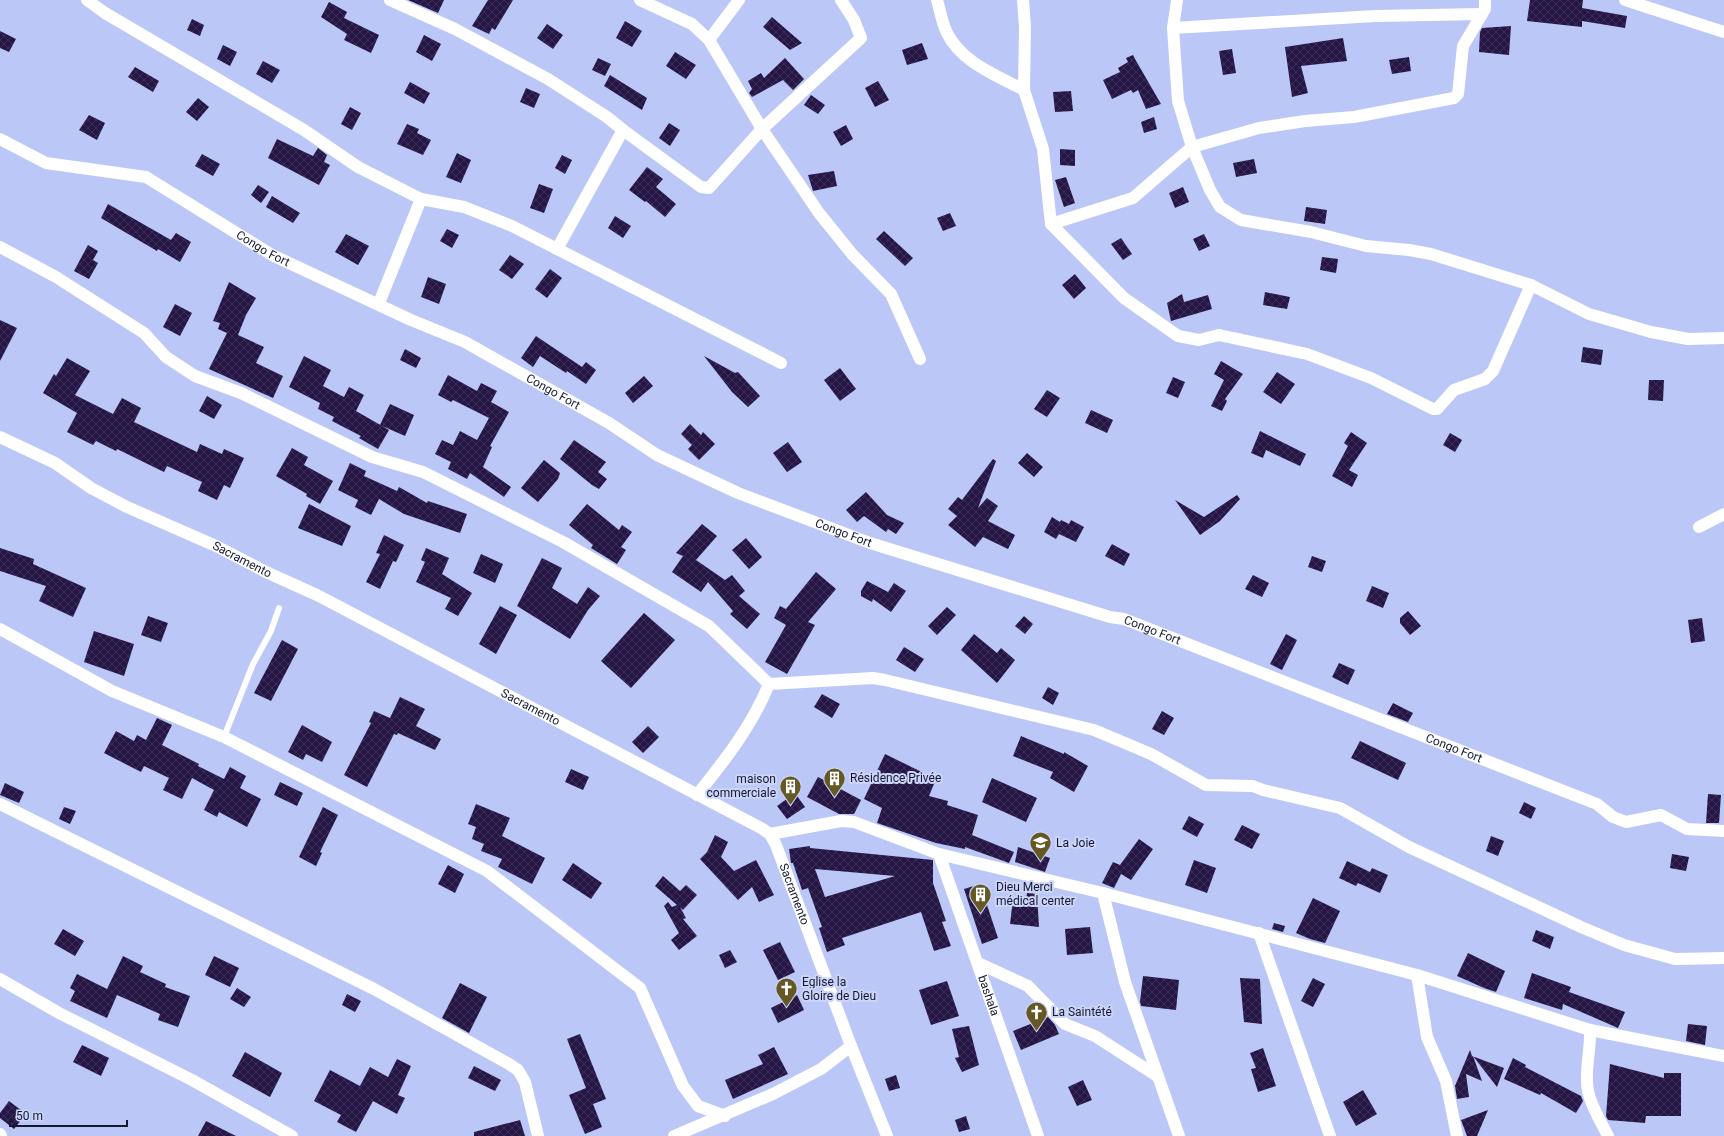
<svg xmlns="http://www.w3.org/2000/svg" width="1724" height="1136" viewBox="0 0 1724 1136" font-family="Roboto,sans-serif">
  <defs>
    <pattern id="building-cross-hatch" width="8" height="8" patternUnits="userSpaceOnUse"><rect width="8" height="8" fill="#251645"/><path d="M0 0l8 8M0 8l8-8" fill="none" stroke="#3b2f58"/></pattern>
  </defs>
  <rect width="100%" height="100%" fill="#bbc7f7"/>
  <path fill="url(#building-cross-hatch)" fill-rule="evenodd" d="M408,0H444L438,13Z
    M488,0H513L495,30L492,28L489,34L472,26Z
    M1530,0H1583L1582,8L1627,16L1625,28L1582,21V27L1527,21Z
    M329,2L347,12L344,18L379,35L371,53L344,40L347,34L321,17Z
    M772,17L802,43L790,50L763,27Z
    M192,19L204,25L200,36L187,30Z
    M625,21L642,31L632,47L616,38Z
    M547,24L563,35L553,49L537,38Z
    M1511,26L1509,55L1479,52L1480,32L1482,28Z
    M0,31L16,39L9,52L0,48Z
    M424,35L441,44L432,61L416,52Z
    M1343,38L1347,61L1301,66L1308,93L1292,97L1285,47Z
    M922,43L928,59L907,65L902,50Z
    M223,45L237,52L230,66L217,59Z
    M1232,49L1236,73L1223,75L1219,51Z
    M675,52L696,65L686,79L666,66Z
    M1133,55L1135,59L1161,104L1146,109L1138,90L1133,93L1131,90L1112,99L1103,80L1120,72L1118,68L1128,62L1126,58Z
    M1409,57L1411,71L1392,74L1389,60Z
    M598,58L611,64L605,76L592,70Z
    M785,58L804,79L793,90L783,80L752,97L749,93L752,89L748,81L761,73L764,78Z
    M263,61L280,70L272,83L256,74Z
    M135,67L159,81L153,92L128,77Z
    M610,75L647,98L642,110L604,86Z
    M878,81L889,100L875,107L865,88Z
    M410,82L430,93L424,104L404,93Z
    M526,88L540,94L534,108L520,102Z
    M1071,91L1073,111L1055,112L1053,92Z
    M811,95L825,105L818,114L804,105Z
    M198,98L209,107L197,121L186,112Z
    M350,107L361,113L352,130L341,124Z
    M89,115L105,123L97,140L79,130Z
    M1154,117L1157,129L1144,133L1141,122Z
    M669,123L680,130L670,146L659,138Z
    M407,124L419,129L417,133L431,140L423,155L397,144Z
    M846,125L853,139L841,146L833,132Z
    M277,139L313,156L318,148L327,155L324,162L330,165L319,185L268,158Z
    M1060,149L1075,150V166L1060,165Z
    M457,153L471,160L461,183L446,177Z
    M202,154L220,164L213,176L195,166Z
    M562,155L572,160L565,174L555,168Z
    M1254,159L1257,173L1236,177L1233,163Z
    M647,167L663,179L656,187L676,204L665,217L646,201L645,202L629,190Z
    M834,171L837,186L813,191L808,175Z
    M1066,177L1075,203L1064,207L1055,180Z
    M539,184L553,189L544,213L530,208Z
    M258,185L269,192L261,203L251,195Z
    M1183,187L1189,202L1175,208L1169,193Z
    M272,196L300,213L293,223L266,207Z
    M108,204L171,240L176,233L191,242L180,262L158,249L157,251L101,218Z
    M1306,207L1327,210L1325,224L1304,221Z
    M950,213L956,226L943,231L937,218Z
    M615,216L631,226L623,238L608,228Z
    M447,229L459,235L452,248L440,241Z
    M884,231L913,258L905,266L876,239Z
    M346,234L369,246L358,265L335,252Z
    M1204,234L1210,246L1199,251L1193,239Z
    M1121,238L1132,254L1123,260L1111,244Z
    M88,245L98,251L93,260L98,263L89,279L74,271Z
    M510,255L524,264L512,279L499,270Z
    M1322,257L1338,259L1336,273L1320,270Z
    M550,269L562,278L547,298L535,289Z
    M1075,274L1086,288L1074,299L1062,285Z
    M428,277L446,284L439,304L421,297Z
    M229,282L256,298L246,315L238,335L264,347L256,363L283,376L273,398L209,369L227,333L218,329L220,323L213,321Z
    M1265,292L1290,297L1287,309L1263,305Z
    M1182,294L1184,302L1208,295L1212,309L1171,321L1167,303Z
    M175,304L192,313L180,336L163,327Z
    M0,320L17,328L0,361Z
    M536,336L582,367L586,362L596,370L586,384L567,371L566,373L540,356L533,367L521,358Z
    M1583,347L1603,350L1601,365L1581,362Z
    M405,349L421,358L416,368L400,360Z
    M304,356L331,370L323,386L344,397L349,387L364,395L356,411L389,430L378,449L359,438L361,436L332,421L334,417L318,409L320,403L289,387Z
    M704,356L735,373L738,372L760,396L748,407L732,392Z
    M67,358L90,371L75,395L113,414L122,398L141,408L134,422L197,452L200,444L222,454L224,449L244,458L230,488L224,485L217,500L198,491L202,482L167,466L164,472L117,449L116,451L96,441L93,445L67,432L77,413L43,393L54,374L56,376Z
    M1221,361L1243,374L1225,399L1227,401L1222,411L1211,406L1224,380L1214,374Z
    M840,368L856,389L840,401L824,380Z
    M1277,372L1295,384L1281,404L1263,392Z
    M448,375L477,391L481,383L497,391L491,402L509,412L490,446L492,447L483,467L511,487L504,497L470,473L467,479L448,469L451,462L435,454L442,440L453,445L460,431L477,440L489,418L453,400L451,402L438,395Z
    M644,376L653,386L633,403L625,393Z
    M1173,377L1185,382L1178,398L1166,393Z
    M1649,380H1664L1663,401L1648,400Z
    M1047,390L1060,398L1047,417L1034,409Z
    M207,396L222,405L214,419L199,411Z
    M390,404L414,415L405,436L380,425Z
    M1091,410L1113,420L1107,433L1085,423Z
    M690,424L701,435L703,432L715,444L699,460L688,449L692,445L681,434Z
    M1260,431L1306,454L1300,466L1266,450L1263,458L1251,453Z
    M1351,432L1367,443L1349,470L1358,475L1352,487L1332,476L1348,446L1344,443Z
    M1450,433L1462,440L1455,452L1443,445Z
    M574,440L606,462L598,472L607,479L599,489L592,485L560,459Z
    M788,442L802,462L787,472L773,453Z
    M292,448L308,457L304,465L333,481L320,504L306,496L307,494L276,476Z
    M1027,453L1043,467L1034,477L1018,463Z
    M993,459L996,461L978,508L987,498L998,506L988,521L1015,535L1008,549L983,537L975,547L948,525L957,516L948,509L958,497L962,500Z
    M544,460L560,473L558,479L538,502L521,488Z
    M350,463L366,471L364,476L397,491L399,487L427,503L428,501L467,514L460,533L404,514L379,499L371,515L355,507L358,500L338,490Z
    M866,492L887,515L904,523L896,534L888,529L886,532L864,516L857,522L846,510Z
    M1237,495L1240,499L1220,521L1200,535L1175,500L1204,517Z
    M309,504L351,526L342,546L298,528Z
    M587,504L619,530L622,525L632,532L621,547L626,550L617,564L591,548L593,545L569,525Z
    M1052,517L1060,522L1061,520L1069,524L1071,520L1084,527L1076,542L1059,534L1056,539L1044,532Z
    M702,524L717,536L696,560L725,580L732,575L745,591L739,596L760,614L747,629L730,614L733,611L708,582L701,592L672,572L683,556L676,553Z
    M384,535L404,545L396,562L393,561L380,589L366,582L380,554L376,553Z
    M746,538L762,557L749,569L732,550Z
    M1112,544L1130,554L1124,566L1105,556Z
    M0,548L34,559L33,564L86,588L73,617L39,601L46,586L0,571Z
    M426,548L449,558L442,574L472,593L458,616L445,609L451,598L416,582L425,562L421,560Z
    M481,554L503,564L495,583L473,573Z
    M1312,556L1326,561L1322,572L1308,567Z
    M542,558L562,568L552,588L577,604L588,587L600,596L588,610L570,639L517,606Z
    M816,572L836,589L808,622L815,625L787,674L765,662L786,625L774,618L780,606L786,609Z
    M1253,575L1269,583L1262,597L1245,589Z
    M867,581L888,592L894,583L906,591L891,612L873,599L872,602L861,596V591Z
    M1372,586L1389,593L1383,608L1366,601Z
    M500,606L517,615L496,654L479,644Z
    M947,607L956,615L937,635L928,626Z
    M1408,611L1421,626L1410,635L1400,623V618Z
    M644,613L675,640L631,688L601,661Z
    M148,616L168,623L161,642L141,635Z
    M1024,616L1033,624L1025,634L1015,626Z
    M1702,618L1705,641L1691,643L1688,620Z
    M94,631L134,644L124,676L84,662Z
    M974,634L997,653L1001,648L1015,660L997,683L961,650Z
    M1286,634L1297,640L1282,670L1270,664Z
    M282,640L298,649L271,701L254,693Z
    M904,647L924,659L915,672L896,660Z
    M1339,663L1355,670L1348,685L1332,677Z
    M1048,687L1059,693L1053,705L1042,698Z
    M822,694L840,704L832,718L814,707Z
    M400,697L425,709L416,726L441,739L435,750L398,733L397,735L394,734L367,787L344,775L371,723L369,722L374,711L390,718Z
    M1393,703L1413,713L1408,722L1387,714Z
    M1162,711L1174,718L1164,735L1152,729Z
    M157,718L172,725L162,745L199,764L198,766L224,779L230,767L246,776L240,788L261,799L247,827L219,812L217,817L204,810L214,790L192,778L182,799L163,790L169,778L144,766L141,772L104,753L116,731L134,741L137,735L146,740Z
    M302,725L332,742L322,762L306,754L303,760L288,752Z
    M648,726L659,737L643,753L632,742Z
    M1021,736L1064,754V752L1088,766L1074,792L1050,778L1053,772L1013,756Z
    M1360,741L1406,763L1398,780L1351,758Z
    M885,754L936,779L929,796L948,801L947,805L978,815L972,835L1014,852L1009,863L965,847V849L936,843L877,823L882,808L864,799Z
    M571,769L589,777L583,790L565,782Z
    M818,777L861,800L854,814H839L807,797Z
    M992,778L1037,798L1026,822L982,802Z
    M280,782L303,793L297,806L274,795Z
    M5,783L24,792L19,803L0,795Z
    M795,793L805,807L787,819L777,806Z
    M1708,794L1721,795L1719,823H1706Z
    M1524,802L1536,808L1531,819L1519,813Z
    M476,804L510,818L502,836L545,858L532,884L498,867L502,859L481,851L484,844L472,839L476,827L468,824Z
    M64,807L76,811L70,824L59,819Z
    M323,807L338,815L320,852L322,853L316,866L299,857Z
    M1189,816L1204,824L1197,837L1182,829Z
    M1242,825L1260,834L1252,849L1234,840Z
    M715,835L728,842L721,857L734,871L756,860L774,895L759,902L752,887L738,900L700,859L707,852Z
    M1491,836L1504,841L1498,856L1486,851Z
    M1139,839L1153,849L1131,880L1121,874L1114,888L1102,883L1113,862L1120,865Z
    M810,846V848L933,860V883L946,921L942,922L951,946L934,951L921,912L842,938L845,945L827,952L819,928L822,927L808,888L802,890L793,863H791L789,849ZM815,869L895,876L825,897Z
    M1018,847L1050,858L1045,872L1015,862Z
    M1672,854L1689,857L1686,871L1670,868Z
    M1194,860L1216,868L1207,893L1185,885Z
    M1347,861L1370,872L1372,868L1388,875L1380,893L1358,883L1356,886L1339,878Z
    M573,863L602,883L591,899L562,880Z
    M448,865L464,874L455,893L438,884Z
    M663,876L680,891L686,885L697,895L683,910L680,907L686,918L683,919L697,936L679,950L671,940L679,933L664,906L668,902L672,907L677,905L655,886Z
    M980,884L998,938L982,944L964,889Z
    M1027,893L1037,894L1039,927L1010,924L1013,899L1026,901Z
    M1313,898L1340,911L1325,943L1310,939L1296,933Z
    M1274,923L1285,926L1283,932L1272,929Z
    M1090,927L1093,953L1067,955L1065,929Z
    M63,929L84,941L75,956L54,944Z
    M1536,930L1554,937L1550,949L1532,941Z
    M780,942L795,972L778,980L763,950Z
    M730,950L737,962L725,968L719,955Z
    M1468,953L1505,971L1496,992L1484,988L1457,976Z
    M123,956L143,966L140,972L166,984L165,987L190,996L178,1027L158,1020L160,1014L117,995L107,1018L70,1001L75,991L70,988L77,974L107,989Z
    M214,956L239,968L230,987L205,975Z
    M1532,973L1571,987L1569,992L1625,1012L1618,1028L1563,1004L1562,1010L1524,998Z
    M1143,976L1179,980L1176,1010L1141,1006L1140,1002Z
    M1240,978L1260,979L1262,1024L1244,1022Z
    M1313,978L1325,984L1313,1007L1301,1001Z
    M947,981L959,1016L931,1025L919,990Z
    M460,983L487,997L469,1033L442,1018Z
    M237,988L251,997L244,1007L230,999Z
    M347,994L361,1001L355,1012L342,1005Z
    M797,995L804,1010L778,1023L771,1008Z
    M1048,1017L1055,1025L1059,1034L1021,1050L1013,1031Z
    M1688,1024L1707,1026L1705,1045L1686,1041Z
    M969,1026L979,1065L962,1072L955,1058L959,1057L952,1029Z
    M580,1034L606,1099L593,1104L602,1127L585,1134L569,1095L586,1088L567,1039Z
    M82,1045L109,1058L101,1076L73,1062Z
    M774,1047L788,1074L733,1099L725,1080L763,1064L758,1055Z
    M1263,1048L1276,1086L1258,1092L1251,1069L1256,1068L1250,1053Z
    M1470,1050L1472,1056L1504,1068L1497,1087L1473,1056L1482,1081L1466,1074L1469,1097L1457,1099L1455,1086Z
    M245,1052L282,1073L270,1097L232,1076Z
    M1513,1058L1526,1065L1525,1067L1581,1096L1583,1101L1576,1113L1541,1093L1540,1095L1504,1079Z
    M397,1059L411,1066L398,1095L405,1098L397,1114L373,1101L356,1132L337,1122L341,1115L314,1101L330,1070L360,1086L370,1067L388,1077Z
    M1610,1064L1664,1078V1073H1681V1116H1646L1645,1123L1608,1120L1606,1116Z
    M474,1066L501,1080L495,1091L468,1078Z
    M896,1075L900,1088L889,1091L885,1079Z
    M1083,1080L1092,1100L1077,1106L1068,1087Z
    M1363,1090L1377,1114L1356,1126L1343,1102Z
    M9,1101L26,1114L14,1129L0,1118V1113Z
    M1488,1110L1477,1136H1467L1461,1120Z
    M966,1116L970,1129L959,1132L955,1120Z
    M520,1120L525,1136H474V1132Z
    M206,1121L236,1136H198Z"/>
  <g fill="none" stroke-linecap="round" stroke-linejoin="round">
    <path stroke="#fff" stroke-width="6" d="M224,737L253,664L271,631L279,608"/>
    <g stroke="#fff" stroke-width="12">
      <path d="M87,0L105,13L304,130L358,167L421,199L464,207L512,226L781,363"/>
      <path d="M390,0L455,29L548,79L607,117L623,130L701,187L709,188L762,129L861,38L854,20L841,0"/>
      <path d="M640,0L692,24L709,40L762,129L819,213L852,254L891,294L920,359"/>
      <path d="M937,0C940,10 942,23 947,33C961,62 996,75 1024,90"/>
      <path d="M1023,0L1025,27L1024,90L1043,149L1051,224L1124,298L1178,336L1199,340L1219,335L1307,354L1371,378L1433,409H1437L1454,390L1485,379L1493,371L1531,285"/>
      <path d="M1177,0L1173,28L1178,101L1192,147L1210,190L1220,207L1241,220L1311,232L1366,246L1409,250L1431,254L1531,285L1589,314L1651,332L1688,339L1724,338"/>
      <path d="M1625,0L1724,32"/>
      <path d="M1173,28L1375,16L1482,14"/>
      <path d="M709,40L739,0"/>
      <path id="s1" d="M0,139L46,163L146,177L272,255L411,320L465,342L609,423L657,455L738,493L870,543L1110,617L1124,619L1597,804L1613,817L1626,822L1661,815L1687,829L1724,831"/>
      <path d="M1051,224L1133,198L1192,147L1259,128L1305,121L1354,117L1454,98L1458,94L1463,46L1485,9V0"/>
      <path d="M0,247L56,277L144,333L166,357L195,376L241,393L372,457L423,472L563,542L709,626L769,684C752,726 725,760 697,795"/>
      <path d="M557,249L623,130"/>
      <path d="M379,303L421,199"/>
      <path id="s2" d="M0,437L55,463L91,488L127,507L216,546L266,572L317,595L761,828L770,834L776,845L851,1046L887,1136"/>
      <path d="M1699,527L1724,514"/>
      <path d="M0,629L112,691L224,737L487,871L640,988L683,1086L698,1106L725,1116"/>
      <path d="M769,684L873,678L885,680L1094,730L1151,754L1206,785L1253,786L1263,790L1340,808L1409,847L1581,927L1624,945L1675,959L1724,958"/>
      <path d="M0,804L374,989L509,1064L518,1070L525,1082L538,1136"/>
      <path d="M770,834L841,821L854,822L939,854L1103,893L1417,975L1590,1030L1724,1056"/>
      <path id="s3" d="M939,854L1038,1136"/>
      <path d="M1103,893L1125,982L1179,1136"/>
      <path d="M1259,933L1330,1136"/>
      <path d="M978,963L1028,986L1065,1024L1095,1036L1157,1076"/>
      <path d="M1417,975L1427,1037L1446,1081L1457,1136"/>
      <path d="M0,979L59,1013L192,1080L292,1136"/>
      <path d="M1590,1030C1591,1050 1584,1072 1588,1091C1591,1106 1601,1122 1608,1136"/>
      <path d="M0,1134L1,1136"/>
      <path d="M674,1136L773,1094L821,1069L851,1046"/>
    </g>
  </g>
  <defs>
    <symbol id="building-pin" viewBox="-11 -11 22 30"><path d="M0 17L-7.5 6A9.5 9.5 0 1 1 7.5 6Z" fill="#655825" stroke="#ccd4f9"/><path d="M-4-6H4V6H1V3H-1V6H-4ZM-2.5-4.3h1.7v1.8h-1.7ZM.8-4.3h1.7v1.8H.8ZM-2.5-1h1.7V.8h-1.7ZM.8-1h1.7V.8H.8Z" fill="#fff"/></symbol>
    <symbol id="school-pin" viewBox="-11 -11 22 30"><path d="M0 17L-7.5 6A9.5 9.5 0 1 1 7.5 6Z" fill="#655825" stroke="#ccd4f9"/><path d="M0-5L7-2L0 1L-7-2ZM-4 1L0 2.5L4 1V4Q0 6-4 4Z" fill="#fff"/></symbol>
    <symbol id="church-pin" viewBox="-11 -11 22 30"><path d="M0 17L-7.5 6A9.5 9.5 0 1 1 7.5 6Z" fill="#655825" stroke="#ccd4f9"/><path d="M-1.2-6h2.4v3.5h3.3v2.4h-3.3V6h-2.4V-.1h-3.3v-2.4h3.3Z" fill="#fff"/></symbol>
  </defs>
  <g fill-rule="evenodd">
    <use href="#building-pin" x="822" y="766" width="25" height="34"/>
    <use href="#building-pin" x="778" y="774" width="25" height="34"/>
    <use href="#school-pin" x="1028" y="830" width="25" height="34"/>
    <use href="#building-pin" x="968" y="882" width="25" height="34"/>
    <use href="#church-pin" x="774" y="976" width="25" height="34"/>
    <use href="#church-pin" x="1024" y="1000" width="25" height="34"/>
  </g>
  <g text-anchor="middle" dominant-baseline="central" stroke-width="4" stroke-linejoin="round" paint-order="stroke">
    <g font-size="12" fill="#15192f" stroke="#ccd4f9">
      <text stroke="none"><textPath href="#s1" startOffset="290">Congo Fort</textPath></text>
      <text stroke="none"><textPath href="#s1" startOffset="614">Congo Fort</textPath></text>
      <text stroke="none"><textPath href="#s1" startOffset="938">Congo Fort</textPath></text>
      <text stroke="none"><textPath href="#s2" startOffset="272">Sacramento</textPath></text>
      <text stroke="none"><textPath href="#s1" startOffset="1262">Congo Fort</textPath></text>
      <text stroke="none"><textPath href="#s2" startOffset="596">Sacramento</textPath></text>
      <text stroke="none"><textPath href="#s1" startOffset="1586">Congo Fort</textPath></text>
      <text stroke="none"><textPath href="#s2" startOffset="932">Sacramento</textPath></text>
      <text stroke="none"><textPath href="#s3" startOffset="150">bashala</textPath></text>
    </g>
    <g font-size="12" fill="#15192f" stroke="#ccd4f9" text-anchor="start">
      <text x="850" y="778">Résidence Privée</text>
      <text x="776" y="779" text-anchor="end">maison<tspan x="776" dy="14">commerciale</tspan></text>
      <text x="1056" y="843">La Joie</text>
      <text x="996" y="887">Dieu Merci<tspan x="996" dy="14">médical center</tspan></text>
      <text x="802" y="982">Eglise la<tspan x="802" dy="14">Gloire de Dieu</tspan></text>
      <text x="1052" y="1012">La Saintété</text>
    </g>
  </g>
  <path d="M10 1120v6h117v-6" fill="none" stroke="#15192f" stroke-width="2"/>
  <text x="16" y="1120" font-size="12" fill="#15192f" stroke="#ccd4f9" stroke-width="3" paint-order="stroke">50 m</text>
</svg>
